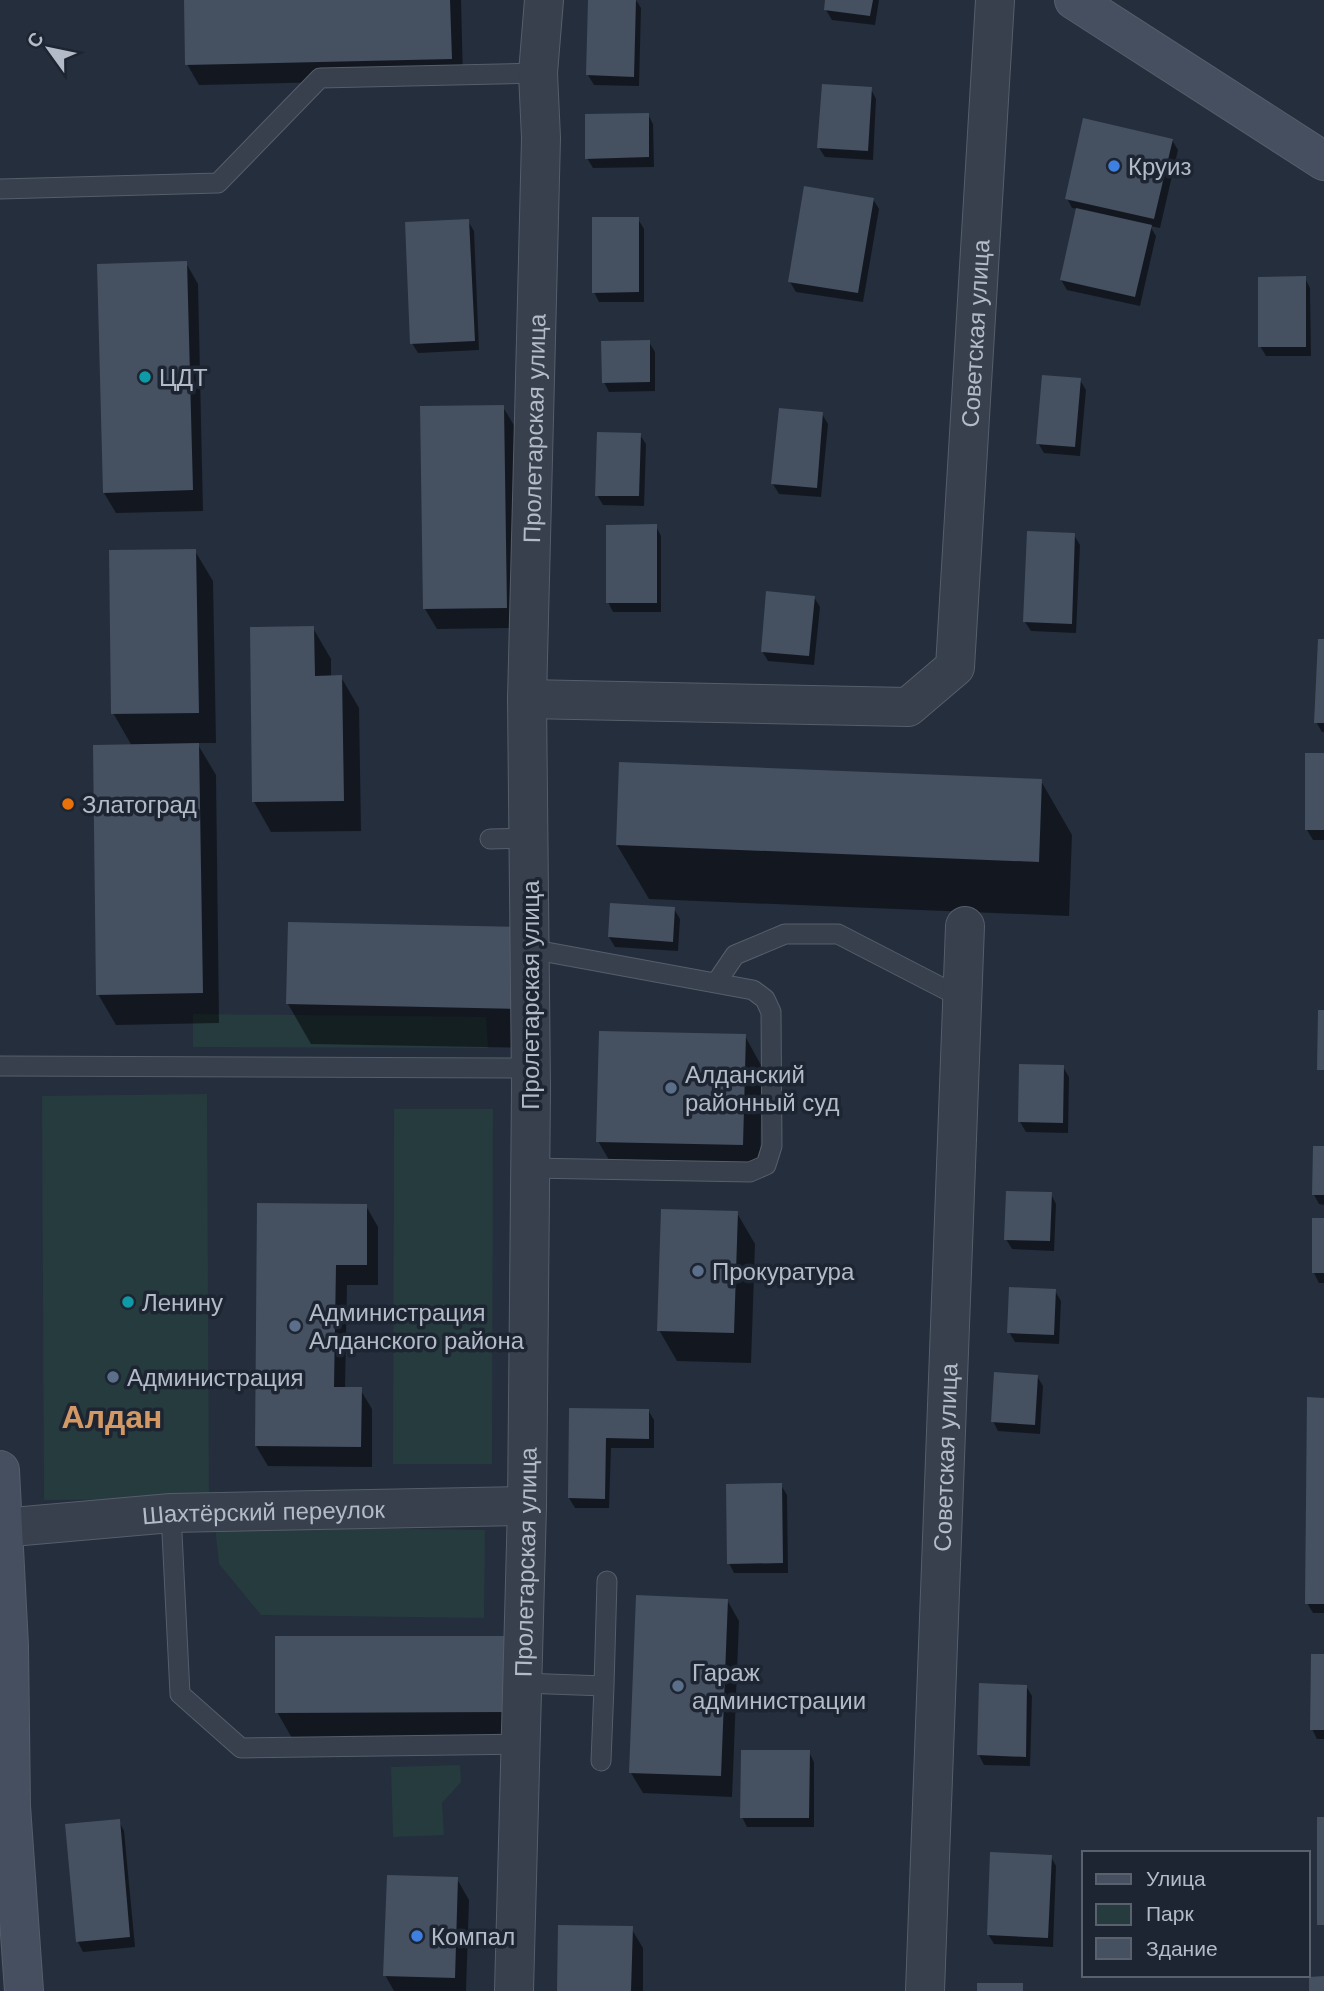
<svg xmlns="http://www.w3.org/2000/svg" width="1324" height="1991" viewBox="0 0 1324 1991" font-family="Arial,sans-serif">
  <rect width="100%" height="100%" fill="#242e3d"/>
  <path fill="#263b3e" d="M193,1014L486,1017L488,1048L193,1047Z
    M207,1094L209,1499L44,1500L42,1096Z
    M394,1109H493L492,1464H393Z
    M215,1526L485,1530L484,1618L261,1615L219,1564Z
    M460,1765L461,1782L442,1803L444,1835L393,1837L391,1767Z"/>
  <path fill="#0007" d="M185,0H461L463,79L199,85L187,64Z
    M590,0H636L641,8L639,86L594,85L588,75Z
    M827,0H879L875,25L832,20L826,10Z
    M871,89L876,99L873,160L825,157L819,148Z
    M648,114L653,124L654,167L593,168L587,158Z
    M1172,140L1178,150L1160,228L1150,226L1156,236L1140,306L1067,290L1061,280L1078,209L1072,208L1067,198Z
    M873,199L879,209L863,302L796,292L790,282Z
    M638,219L644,229V302H599L594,292Z
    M468,221L474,231L479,350L418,353L412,343Z
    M186,263L198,284L203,511L116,513L104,493Z
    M1305,278L1310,288L1311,356H1266L1260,346Z
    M649,342L655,352V391L609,392L604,382Z
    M1080,380L1086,390L1080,456L1044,453L1038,443Z
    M503,407L515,427L518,628L437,629L425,609Z
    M822,414L828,424L821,497L779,494L773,484Z
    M640,435L646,444L644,506L603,505L597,495Z
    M656,526L661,536V612H613L608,602Z
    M1074,535L1080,545L1076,633L1031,631L1025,622Z
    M195,551L213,581L216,743H197L216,775L219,1023L116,1025L98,994L132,746L113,713Z
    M814,597L820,607L814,665L768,661L762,651Z
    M313,628L331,659V678L341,677L359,708L361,831L271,832L254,802Z
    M1324,641V732H1322L1316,722Z
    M1324,755V840H1313L1307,830Z
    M1041,781L1072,835L1069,916L649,899L617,845Z
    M674,909L680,919L678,951L615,947L609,937Z
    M521,929L542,1048L311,1044L288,1004Z
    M745,1036L762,1067L760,1175L616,1172L598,1141Z
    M1063,1067L1069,1077L1068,1133L1026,1132L1020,1122Z
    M1324,1148V1205L1319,1204L1314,1195Z
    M1051,1194L1056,1204L1054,1251L1012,1249L1006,1239Z
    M259,1205L366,1206L378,1227V1285H347L345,1388L360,1389L372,1409V1467L268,1466L256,1446Z
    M737,1213L755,1244L751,1363L677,1361L659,1330Z
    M1324,1220V1283H1319L1314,1273Z
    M1055,1291L1061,1301L1059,1344L1015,1342L1009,1332Z
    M1037,1376L1043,1386L1040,1434L998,1431L993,1421Z
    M1324,1399V1613H1313L1307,1603Z
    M570,1410H648L654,1420V1448H611L609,1508H575L569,1498Z
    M781,1485L787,1495L788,1573H734L729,1563Z
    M727,1600L739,1621L732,1797L643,1793L631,1773Z
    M507,1637L530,1751L300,1752L277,1712Z
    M1324,1656V1739H1317L1312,1729Z
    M1026,1686L1032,1696L1030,1766L984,1765L979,1755Z
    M809,1752L814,1762V1827H747L742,1817Z
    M119,1821L124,1831L135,1947L83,1952L78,1942L66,1826Z
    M1051,1857L1056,1866L1053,1947L994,1944L988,1934Z
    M457,1879L469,1900L466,1991H394L385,1975Z
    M631,1928L643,1948V1991H558Z"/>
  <path fill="#455061" d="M184,0H450L452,59L185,65Z
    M588,0H636L634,77L586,75Z
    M825,0H873L870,16L824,10Z
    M822,84L872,87L868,151L817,148Z
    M649,113V157L585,159V114Z
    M1083,118L1173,139L1154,219L1065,199Z
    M804,186L874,198L858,293L788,282Z
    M1076,208L1152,225L1135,297L1060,280Z
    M592,217H639V292L592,293Z
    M469,219L475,341L410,344L405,222Z
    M187,261L193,490L103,493L97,264Z
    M1306,276V347H1258V277Z
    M650,340V382L602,383L601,341Z
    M1042,375L1081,378L1075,447L1036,444Z
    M504,405L507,608L423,609L420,406Z
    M779,408L823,412L817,488L771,484Z
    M597,432L641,433L639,496H595Z
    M657,524V603H606V525Z
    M1027,531L1075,533L1072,624L1023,622Z
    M196,549L199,713L111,714L109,550Z
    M766,591L815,596L809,656L761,652Z
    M314,626L315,676L342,675L344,801L252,802L250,627Z
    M1318,639H1324V723H1314Z
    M199,743L203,993L96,995L93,745Z
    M1305,753H1324V830H1305Z
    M619,762L1042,779L1039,862L616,845Z
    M610,903L675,907L673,942L608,937Z
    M288,922L522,927L520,1009L286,1004Z
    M1318,1010H1324V1070H1317Z
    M599,1031L746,1034L743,1145L596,1142Z
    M1019,1064L1064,1065L1063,1123L1018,1122Z
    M1313,1146H1324V1195H1312Z
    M1006,1191L1052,1192L1050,1241L1004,1240Z
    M257,1203L367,1204V1265H336L334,1387H362L361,1447L255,1446Z
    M661,1209L738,1211L734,1333L657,1331Z
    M1312,1218H1324V1273H1312Z
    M1009,1287L1056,1289L1054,1335L1007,1333Z
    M994,1372L1038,1375L1035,1425L991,1422Z
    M1307,1397L1324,1398V1604H1305Z
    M569,1408L649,1409V1439L606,1438L605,1499L568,1498Z
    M782,1483L783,1563L727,1564L726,1484Z
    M636,1595L728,1599L721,1776L629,1773Z
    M275,1636H508V1712L275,1713Z
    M1311,1654H1324V1730H1310Z
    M979,1683L1027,1685L1026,1757L977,1755Z
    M741,1750H810L809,1818H740Z
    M1317,1817H1324V1925H1317Z
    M120,1819L130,1937L76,1942L65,1824Z
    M990,1852L1052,1855L1048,1938L987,1935Z
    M387,1875L458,1877L455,1978L383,1976Z
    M558,1925L633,1926L631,1991H557Z
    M1324,1976V1991H1309V1977Z
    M977,1983H1023V1991H977Z"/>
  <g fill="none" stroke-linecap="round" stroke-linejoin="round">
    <defs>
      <path id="lane" d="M0,189L218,183L320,78L538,73
        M490,839L528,838
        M530,949L753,990L765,999L771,1012L772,1146L766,1165L750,1172L530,1168
        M716,983L735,955L785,934H838L962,998
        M0,1066L530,1068
        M171,1513L180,1694L241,1748L521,1744
        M522,1683L604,1686L607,1581
        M601,1761L604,1686"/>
      <g id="street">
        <path id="s1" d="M527,699L908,707L955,667L995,0"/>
        <path id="s2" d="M0,1528L171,1513L527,1506"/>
        <path id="s3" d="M514,1991L527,1506L531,1088L527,699L541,138L538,73L544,0"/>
        <path id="s4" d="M925,1991L965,926"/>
      </g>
      <path id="secondary" d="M1074,0L1324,161
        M0,1470L9,1646L11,1806L24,1991"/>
    </defs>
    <use href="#lane" stroke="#565e6b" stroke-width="21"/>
    <use href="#street" stroke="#565e6b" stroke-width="40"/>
    <use href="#secondary" stroke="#565e6b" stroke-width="40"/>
    <use href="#lane" stroke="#38404d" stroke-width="19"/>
    <use href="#street" stroke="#38404d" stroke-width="38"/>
    <use href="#secondary" stroke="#464f60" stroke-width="38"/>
  </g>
  <g fill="#3f7fe0" stroke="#1d2532" stroke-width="2.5">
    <circle cx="1114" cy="166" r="7"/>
    <circle cx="417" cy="1936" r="7"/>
  </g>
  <g fill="#0f9aa8" stroke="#1d2532" stroke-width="2.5">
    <circle cx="145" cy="377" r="7"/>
    <circle cx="128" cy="1302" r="7"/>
  </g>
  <circle fill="#e8710a" stroke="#1d2532" stroke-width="2.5" cx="68" cy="804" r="7"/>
  <g fill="#5c6f8a" stroke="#1d2532" stroke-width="2.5">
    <circle cx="671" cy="1088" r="7"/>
    <circle cx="698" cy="1271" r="7"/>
    <circle cx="295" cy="1326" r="7"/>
    <circle cx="113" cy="1377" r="7"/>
    <circle cx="678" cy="1686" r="7"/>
  </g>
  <g text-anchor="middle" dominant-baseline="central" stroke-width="7" stroke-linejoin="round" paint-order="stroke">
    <g font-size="24" fill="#b4bbc8" stroke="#1d2532" text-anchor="start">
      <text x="1128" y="166">Круиз</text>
      <text x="159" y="377">ЦДТ</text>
      <text x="82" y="804">Златоград</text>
      <text x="685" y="1074">Алданский<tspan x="685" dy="28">районный суд</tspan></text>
      <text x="712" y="1271">Прокуратура</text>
      <text x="142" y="1302">Ленину</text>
      <text x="309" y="1312">Администрация<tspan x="309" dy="28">Алданского района</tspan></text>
      <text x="127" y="1377">Администрация</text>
      <text x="692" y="1672">Гараж<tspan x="692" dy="28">администрации</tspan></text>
      <text x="431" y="1936">Компал</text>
    </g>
    <g font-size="24" fill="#b4bbc8" stroke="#1d2532">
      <text stroke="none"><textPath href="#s1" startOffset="777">Советская улица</textPath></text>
      <text stroke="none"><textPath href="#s3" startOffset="1563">Пролетарская улица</textPath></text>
      <text transform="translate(530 995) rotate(-90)">Пролетарская улица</text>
      <text stroke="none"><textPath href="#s4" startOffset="534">Советская улица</textPath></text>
      <text stroke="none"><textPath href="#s2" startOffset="264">Шахтёрский переулок</textPath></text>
      <text stroke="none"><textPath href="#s3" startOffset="429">Пролетарская улица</textPath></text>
    </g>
    <g font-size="32" font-weight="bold" fill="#d39965" stroke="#1d2532">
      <text x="112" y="1417">Алдан</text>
    </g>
  </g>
  <rect x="1082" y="1851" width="228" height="126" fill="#1d2532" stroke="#59616e" stroke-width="2"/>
  <rect x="1096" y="1874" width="35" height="10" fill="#464f60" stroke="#59616e" stroke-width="2"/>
  <text x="1146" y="1886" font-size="21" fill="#b4bbc8">Улица</text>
  <rect x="1096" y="1904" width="35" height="21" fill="#263b3e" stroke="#59616e" stroke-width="2"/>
  <text x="1146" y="1921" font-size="21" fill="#b4bbc8">Парк</text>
  <rect x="1096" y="1938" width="35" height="21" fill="#455061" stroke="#59616e" stroke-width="2"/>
  <text x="1146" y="1956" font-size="21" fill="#b4bbc8">Здание</text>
  <g transform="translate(49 49) rotate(303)" stroke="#1d2532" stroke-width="5" paint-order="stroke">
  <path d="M0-5L12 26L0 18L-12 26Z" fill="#b4bbc8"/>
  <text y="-10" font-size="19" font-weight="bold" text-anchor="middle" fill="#b4bbc8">С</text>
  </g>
</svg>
